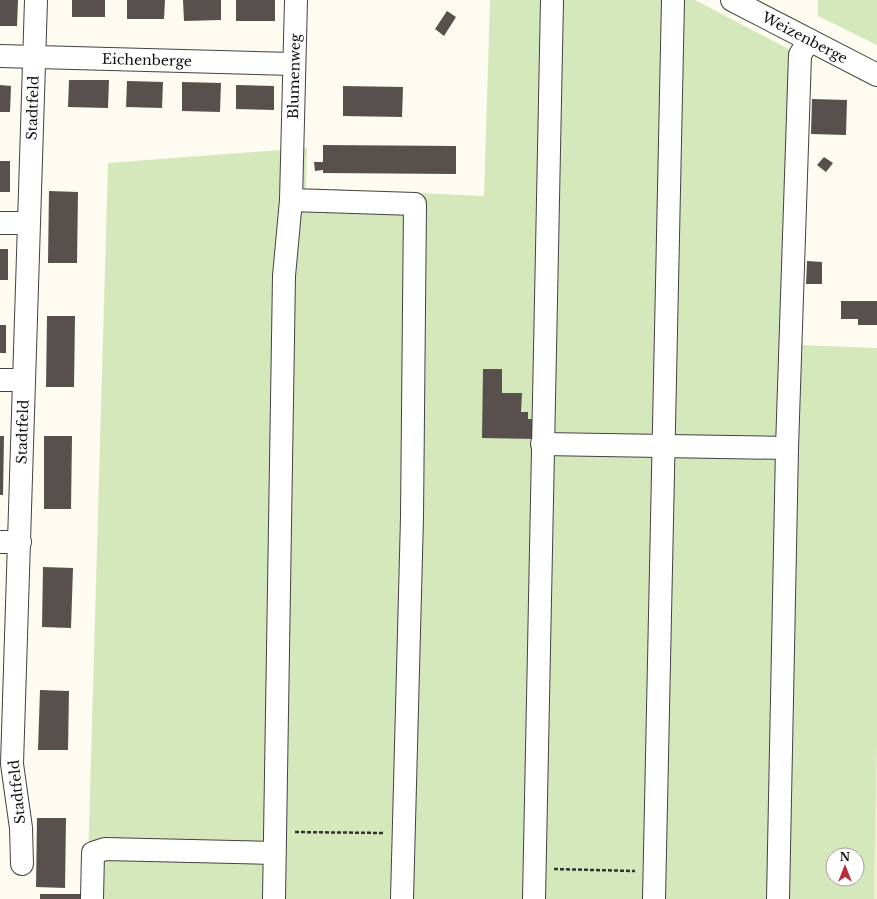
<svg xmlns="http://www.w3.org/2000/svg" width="877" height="899" viewBox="0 0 877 899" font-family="'Libre Baskerville',serif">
  <rect width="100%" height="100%" fill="#fefbf1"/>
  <path fill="#f3efd2" d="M877,742V899H874Z"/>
  <path fill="#d5e8bc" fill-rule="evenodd" d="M490,0H695L800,55L799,345L877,348V742L874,899H87L108,163L307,148L306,188L484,196ZM833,855H857V879H833Z
    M818,0H877V45L818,16Z"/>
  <path fill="#57504c" d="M0,0H18L17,26H0Z
    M72,0H105V17H72Z
    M127,0H165L164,19H127Z
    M183,0H221V20L184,21Z
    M236,0H275V21H236Z
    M447,11L456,17L444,36L435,29Z
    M69,80H109L108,108L68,107Z
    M127,81L163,82L162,108L126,107Z
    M182,82L221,83L220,112L182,111Z
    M0,85L11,86L10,112H0Z
    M236,85L274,86V110L236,109Z
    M343,86L403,87L402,117L343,116Z
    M812,99L847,100L846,135L811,134Z
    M323,145L456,146V174L323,173V170L315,171L314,162H323Z
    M824,157L833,163L826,172L817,165Z
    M0,161H10V192H0Z
    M49,191L78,192L77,263H48Z
    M0,249H8V280H0Z
    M807,261L822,262V284H806Z
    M841,301H877V325H858V319H841Z
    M47,316H75L74,387H46Z
    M0,325H6V353H0Z
    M483,369H502V393H522L521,412H528V419H540L539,439L482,438Z
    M0,436H4L3,495H0Z
    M44,436H72L71,509H44Z
    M43,567L73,568L71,628L42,627Z
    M40,690L69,691L68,750H38Z
    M37,818H66L65,888L36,887Z
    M40,894H81V899H40Z"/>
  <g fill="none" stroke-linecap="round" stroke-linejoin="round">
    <defs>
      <g id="minor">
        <path id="s1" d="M732,0L877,75"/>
        <path id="s2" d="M0,56L294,64"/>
        <path d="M291,200L415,204L412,517L402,899"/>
        <path d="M0,223H27"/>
        <path d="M0,380H22"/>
        <path d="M542,444L787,448"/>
        <path d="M0,542H20"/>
        <path id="s3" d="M22,864L21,828L12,764L36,0"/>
        <path d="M92,899L93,853L105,849L274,853"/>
        <path id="s4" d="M274,899L284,276L291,200L296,0"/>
        <path d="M534,899L552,0"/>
        <path d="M654,899L673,0"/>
        <path d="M778,899L787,448L800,55L809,40"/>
      </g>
    </defs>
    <use href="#minor" stroke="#424242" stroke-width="24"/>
    <path stroke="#313131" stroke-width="2.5" stroke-dasharray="4 2" stroke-linecap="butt" d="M295,832L384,833
      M554,869L635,871"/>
    <use href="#minor" stroke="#fff" stroke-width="22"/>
  </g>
  <g text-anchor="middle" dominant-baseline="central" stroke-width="4" stroke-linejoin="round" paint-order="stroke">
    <g font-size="14" fill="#0f0f0f" stroke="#fff">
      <text stroke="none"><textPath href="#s1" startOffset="82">Weizenberge</textPath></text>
      <text stroke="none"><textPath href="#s2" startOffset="147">Eichenberge</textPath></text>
      <text stroke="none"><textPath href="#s4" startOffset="823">Blumenweg</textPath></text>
      <text stroke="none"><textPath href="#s3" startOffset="757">Stadtfeld</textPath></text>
      <text stroke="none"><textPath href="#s3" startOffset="433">Stadtfeld</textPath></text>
      <text transform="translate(17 792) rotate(-96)">Stadtfeld</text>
    </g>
  </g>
  <g transform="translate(845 867)"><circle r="19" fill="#ffffff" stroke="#9f9f9f"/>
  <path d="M0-3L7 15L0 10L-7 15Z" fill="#b92d3a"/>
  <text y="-6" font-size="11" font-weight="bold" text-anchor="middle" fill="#0f0f0f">N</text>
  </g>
</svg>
